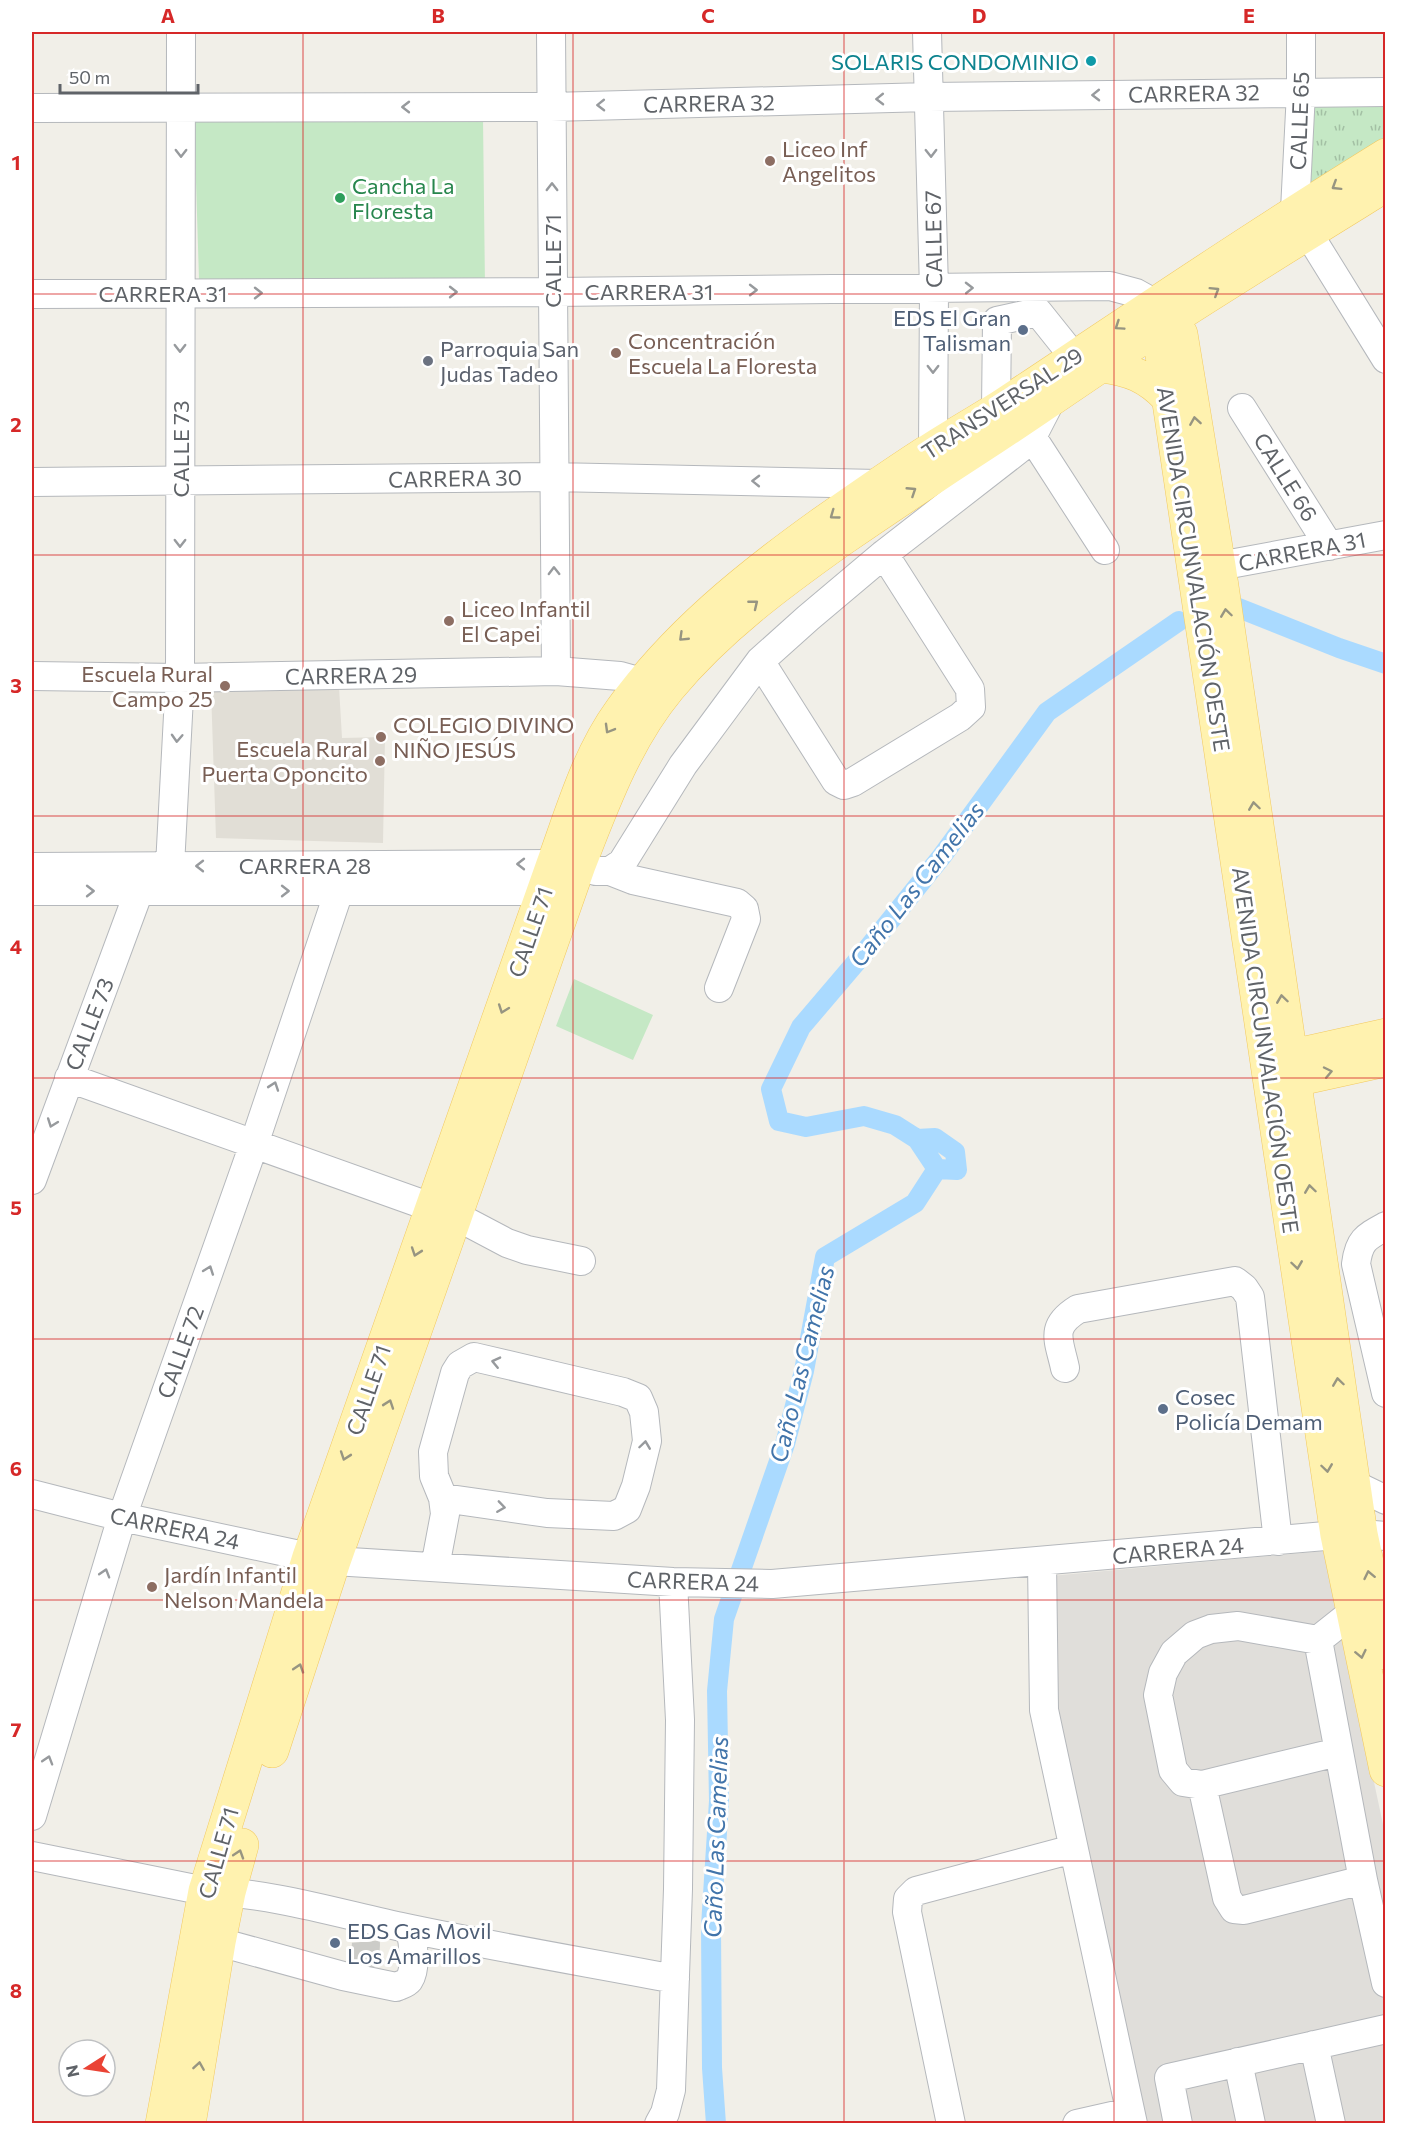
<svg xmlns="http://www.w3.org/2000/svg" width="1417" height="2155" viewBox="0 0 1417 2155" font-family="Commissioner,sans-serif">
  <defs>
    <pattern id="grass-tufts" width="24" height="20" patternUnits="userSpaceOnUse" patternTransform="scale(1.5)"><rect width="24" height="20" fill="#c5e8c5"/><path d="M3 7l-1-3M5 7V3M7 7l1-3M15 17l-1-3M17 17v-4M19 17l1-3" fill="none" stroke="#a3c0a4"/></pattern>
  </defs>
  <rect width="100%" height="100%" fill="#f1efe8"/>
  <path fill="#e0deda" d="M1325,1551L1385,1834V2123H1145L1055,1702L1050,1576Z"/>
  <path fill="#e1ded6" d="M339,687L342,738L385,737L383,843L216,838L211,690Z"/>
  <path fill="url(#grass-tufts)" d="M1385,104V143L1306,192L1313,106Z"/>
  <path fill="#c5e8c5" d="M194,117L483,118L485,287L199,279Z
    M574,979L653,1015L633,1060L556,1026Z"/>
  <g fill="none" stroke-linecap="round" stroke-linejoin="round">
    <path stroke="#aadaff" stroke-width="20" d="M1236,607L1339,648L1386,664
      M917,1139L935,1138L955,1152L957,1170L937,1169
      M716,2124L712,2068L711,1926L719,1801L717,1691L724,1619L785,1444L804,1371L825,1257L915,1203L937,1169L917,1139L895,1125L864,1116L806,1127L779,1121L771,1089L801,1027L864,953L942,856L1047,712L1179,621"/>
    <path stroke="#ccccc8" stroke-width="28" stroke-dasharray="28 14" stroke-linecap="butt" d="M358,1968C366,1955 368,1947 364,1931"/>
    <defs>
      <path id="minor" d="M551,32L556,671
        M927,32L934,289L933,447
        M32,108L551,107L929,97L1386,92
        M1295,210L1301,92V32
        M1308,233L1386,359
        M32,294L552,292L1110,286L1136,293L1154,303
        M1242,408L1329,546
        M996,409L997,321L1038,312L1074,357L1086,375
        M1032,437L1105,550
        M32,482L553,477L878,484
        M1219,566L1386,535
        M760,661L836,781L844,785L853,782L960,717L971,707L970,689L884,554
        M32,676L180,678L556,671L620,676L663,688
        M32,867L553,864L579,865L596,871H610L622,863L683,765L760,661L808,618L884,554L1023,446L1032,437L1050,402
        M610,871L633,880L737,903L744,909L746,919L719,988
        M32,891H563
        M167,891L170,866L180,678L181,32
        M69,1078L456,1216L507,1243L527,1250L581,1261
        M32,1180L139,891L143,875
        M1386,1226C1366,1237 1359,1240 1356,1264L1386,1393
        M1065,1368C1059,1340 1049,1327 1078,1309L1235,1281L1244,1288L1250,1297L1278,1541
        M1353,1484L1386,1500
        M32,1494L122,1517L309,1557L334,1561L673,1582L772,1584L1337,1535L1361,1534L1386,1536
        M1042,1562L1044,1710L1133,2124
        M435,1567L445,1514L443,1498L434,1476L433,1452L455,1373L460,1365L474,1357L623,1392L638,1398L644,1412L647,1441L636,1486L627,1509L614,1516L547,1513L443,1498
        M1318,1640L1363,1880L1386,1983
        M1338,1752L1202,1785L1183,1782L1173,1770L1158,1695L1163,1673L1174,1653L1195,1635L1211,1629L1238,1626L1318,1640L1352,1613
        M1202,1785L1227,1898L1234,1909L1244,1910L1363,1880
        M32,1816L122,1517L254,1144L339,891
        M32,1856L205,1891C273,1893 340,1914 406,1928C496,1947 585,1962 675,1979
        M219,1942L343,1976L396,1987C400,1985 406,1984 409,1980C417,1968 413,1941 410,1929
        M1314,2045L1331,2124
        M1238,2062L1251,2124
        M659,2124L665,2113L671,2090L678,1889L680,1720L673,1582
        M951,2124L907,1912L908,1899L916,1891L1073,1849
        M1077,2124L1130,2112
        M1178,2124L1169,2078L1386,2029"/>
      <path id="major" d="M1155,308L1337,1535L1386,1770
        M1181,334L1219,566L1361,1534L1386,1653
        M1102,366C1129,369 1148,377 1167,397
        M1270,1061L1386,1035
        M1273,1085L1386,1060
        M272,1751L334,1561L579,865C603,803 626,740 669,688C718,629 779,584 841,540C892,505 943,471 994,438C1050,401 1105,362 1161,326C1235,278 1310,232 1386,185
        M162,2124L205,1891L309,1557L553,864C572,812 588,755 621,710C675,635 747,577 821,524C858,498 895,472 933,448C955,434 978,421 1000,407C1128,322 1255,236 1386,155
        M189,2124L219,1942L229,1892L242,1845"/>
    </defs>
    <use href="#minor" stroke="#b5b8bc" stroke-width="30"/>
    <use href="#major" stroke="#f2c960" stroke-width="34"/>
    <use href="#minor" stroke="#fff" stroke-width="28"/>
    <use href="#major" stroke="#fff2af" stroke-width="33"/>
  </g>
  <defs><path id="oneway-chevron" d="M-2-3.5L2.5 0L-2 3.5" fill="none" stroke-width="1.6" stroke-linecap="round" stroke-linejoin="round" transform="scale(1.5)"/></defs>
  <g stroke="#979a9d">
    <use href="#oneway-chevron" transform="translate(1096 95) rotate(179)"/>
    <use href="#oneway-chevron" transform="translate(880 99) rotate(179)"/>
    <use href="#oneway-chevron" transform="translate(601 105) rotate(179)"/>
    <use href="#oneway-chevron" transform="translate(406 107) rotate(180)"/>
    <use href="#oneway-chevron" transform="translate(181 153) rotate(90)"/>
    <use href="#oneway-chevron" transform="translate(931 153) rotate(89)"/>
    <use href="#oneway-chevron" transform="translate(552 187) rotate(-90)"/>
    <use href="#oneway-chevron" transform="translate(969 288) rotate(-1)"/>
    <use href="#oneway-chevron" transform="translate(753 290)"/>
    <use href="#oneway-chevron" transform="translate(453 292)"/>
    <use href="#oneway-chevron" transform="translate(258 293)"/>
    <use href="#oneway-chevron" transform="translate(180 348) rotate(90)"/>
    <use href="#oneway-chevron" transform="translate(933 369) rotate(90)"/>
    <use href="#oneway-chevron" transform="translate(756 481) rotate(-179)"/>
    <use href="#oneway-chevron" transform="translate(180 543) rotate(90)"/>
    <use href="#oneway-chevron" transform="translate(554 571) rotate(-91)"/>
    <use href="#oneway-chevron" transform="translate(177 738) rotate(93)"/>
    <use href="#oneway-chevron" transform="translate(521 864) rotate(180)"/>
    <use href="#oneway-chevron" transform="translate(200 866) rotate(180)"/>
    <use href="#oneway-chevron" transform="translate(90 891)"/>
    <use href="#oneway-chevron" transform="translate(285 891)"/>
    <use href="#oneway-chevron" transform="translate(274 1086) rotate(-71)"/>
    <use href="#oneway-chevron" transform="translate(52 1123) rotate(110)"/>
    <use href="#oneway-chevron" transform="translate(209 1270) rotate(-70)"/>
    <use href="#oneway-chevron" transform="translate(496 1362) rotate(-167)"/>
    <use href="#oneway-chevron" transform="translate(645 1445) rotate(-82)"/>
    <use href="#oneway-chevron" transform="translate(501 1507) rotate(8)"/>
    <use href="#oneway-chevron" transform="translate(105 1573) rotate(-73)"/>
    <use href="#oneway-chevron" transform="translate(48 1760) rotate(-73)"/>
  </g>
  <g stroke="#979581">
    <use href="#oneway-chevron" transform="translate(1336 186) rotate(148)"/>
    <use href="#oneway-chevron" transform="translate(1215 291) rotate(-32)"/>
    <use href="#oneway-chevron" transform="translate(1119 326) rotate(146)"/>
    <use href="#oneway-chevron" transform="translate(1195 421) rotate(-99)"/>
    <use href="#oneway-chevron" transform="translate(912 491) rotate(-33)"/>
    <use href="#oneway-chevron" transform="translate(834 515) rotate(144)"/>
    <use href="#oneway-chevron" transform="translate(754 604) rotate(-39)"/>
    <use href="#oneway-chevron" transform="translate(1226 613) rotate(-98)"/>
    <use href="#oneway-chevron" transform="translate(683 637) rotate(136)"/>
    <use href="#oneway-chevron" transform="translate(609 729) rotate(120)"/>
    <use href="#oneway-chevron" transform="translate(1254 806) rotate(-98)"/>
    <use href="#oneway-chevron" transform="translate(1282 999) rotate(-98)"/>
    <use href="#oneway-chevron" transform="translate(503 1009) rotate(110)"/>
    <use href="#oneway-chevron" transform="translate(1328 1072) rotate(-12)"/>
    <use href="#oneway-chevron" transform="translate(1310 1189) rotate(-98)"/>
    <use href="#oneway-chevron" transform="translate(416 1252) rotate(109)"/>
    <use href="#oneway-chevron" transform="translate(1297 1265) rotate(82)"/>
    <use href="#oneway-chevron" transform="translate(1338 1382) rotate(-98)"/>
    <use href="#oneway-chevron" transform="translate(389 1404) rotate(-71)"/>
    <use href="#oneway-chevron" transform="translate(345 1456) rotate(109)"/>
    <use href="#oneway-chevron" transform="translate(1327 1468) rotate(82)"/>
    <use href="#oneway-chevron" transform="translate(1369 1575) rotate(-102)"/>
    <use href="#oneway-chevron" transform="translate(1361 1654) rotate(78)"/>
    <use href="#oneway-chevron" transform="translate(299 1668) rotate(-72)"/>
    <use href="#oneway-chevron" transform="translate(239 1854) rotate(-72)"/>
    <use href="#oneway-chevron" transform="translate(199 2066) rotate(-81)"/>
  </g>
  <path fill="none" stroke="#d62828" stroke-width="1.5" stroke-opacity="0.55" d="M303,32V2124M573,32V2124M844,32V2124M1114,32V2124M32,294H1386M32,555H1386M32,816H1386M32,1078H1386M32,1339H1386M32,1600H1386M32,1861H1386"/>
  <circle fill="#0f9aa8" stroke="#fff" stroke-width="2" cx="1091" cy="61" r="6"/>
  <g fill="#8d6e63" stroke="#fff" stroke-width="2">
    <circle cx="770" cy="161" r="6"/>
    <circle cx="616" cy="353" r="6"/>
    <circle cx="449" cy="621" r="6"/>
    <circle cx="225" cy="686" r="6"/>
    <circle cx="381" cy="737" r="6"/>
    <circle cx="380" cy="761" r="6"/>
    <circle cx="152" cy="1587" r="6"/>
  </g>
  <circle fill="#2e9e5b" stroke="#fff" stroke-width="2" cx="340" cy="198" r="6"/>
  <g fill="#5c6f8a" stroke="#fff" stroke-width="2">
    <circle cx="1023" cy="330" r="6"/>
    <circle cx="1163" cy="1409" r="6"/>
    <circle cx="335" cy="1943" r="6"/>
  </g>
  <circle fill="#6b7280" stroke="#fff" stroke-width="2" cx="428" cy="361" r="6"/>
  <g text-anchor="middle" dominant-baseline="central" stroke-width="6" stroke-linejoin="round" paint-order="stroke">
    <g font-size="22" fill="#0d838f" stroke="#fff" text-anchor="end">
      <text x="1079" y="61">SOLARIS CONDOMINIO</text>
    </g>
    <g font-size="22" fill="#5f6368" stroke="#fff">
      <text transform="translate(1194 93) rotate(-1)">CARRERA 32</text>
      <text transform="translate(709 103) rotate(-1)">CARRERA 32</text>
      <text transform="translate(1299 121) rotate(-88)">CALLE 65</text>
      <text transform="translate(933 239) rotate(-91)">CALLE 67</text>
      <text transform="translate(552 261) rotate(-90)">CALLE 71</text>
      <text x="649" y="291">CARRERA 31</text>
      <text x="163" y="293">CARRERA 31</text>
      <text transform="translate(1002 403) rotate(-33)">TRANSVERSAL 29</text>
      <text transform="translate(180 449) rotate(-90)">CALLE 73</text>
      <text transform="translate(1286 477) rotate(58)">CALLE 66</text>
      <text transform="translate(455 478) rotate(-1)">CARRERA 30</text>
      <text transform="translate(1302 551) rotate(-11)">CARRERA 31</text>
      <text transform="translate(1194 569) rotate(81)">AVENIDA CIRCUNVALACIÓN OESTE</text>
      <text transform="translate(351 675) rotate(-1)">CARRERA 29</text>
      <text x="305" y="865">CARRERA 28</text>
      <text transform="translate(530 932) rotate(-71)">CALLE 71</text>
      <text transform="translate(89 1024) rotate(-69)">CALLE 73</text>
      <text transform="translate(1266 1050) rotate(82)">AVENIDA CIRCUNVALACIÓN OESTE</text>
      <text transform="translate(180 1352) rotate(-70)">CALLE 72</text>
      <text transform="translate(368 1390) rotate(-71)">CALLE 71</text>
      <text transform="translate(175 1528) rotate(12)">CARRERA 24</text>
      <text transform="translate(1178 1550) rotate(-5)">CARRERA 24</text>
      <text transform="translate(693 1581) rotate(2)">CARRERA 24</text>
      <text transform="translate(218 1853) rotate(-74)">CALLE 71</text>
    </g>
    <g font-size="22" fill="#785e54" stroke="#fff" text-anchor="start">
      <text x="782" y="148">Liceo Inf<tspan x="782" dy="25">Angelitos</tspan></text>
      <text x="628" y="340">Concentración<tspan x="628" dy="25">Escuela La Floresta</tspan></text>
      <text x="461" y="608">Liceo Infantil<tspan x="461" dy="25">El Capei</tspan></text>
      <text x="213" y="673" text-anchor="end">Escuela Rural<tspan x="213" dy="25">Campo 25</tspan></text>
      <text x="393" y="724">COLEGIO DIVINO<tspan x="393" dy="25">NIÑO JESÚS</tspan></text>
      <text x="368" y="748" text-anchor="end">Escuela Rural<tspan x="368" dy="25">Puerta Oponcito</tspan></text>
      <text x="164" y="1574">Jardín Infantil<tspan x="164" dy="25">Nelson Mandela</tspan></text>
    </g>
    <g font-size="22" fill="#27864d" stroke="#fff" text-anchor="start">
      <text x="352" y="185">Cancha La<tspan x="352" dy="25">Floresta</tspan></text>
    </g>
    <g font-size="22" fill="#4e5e75" stroke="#fff" text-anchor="start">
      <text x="1011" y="317" text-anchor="end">EDS El Gran<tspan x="1011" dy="25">Talisman</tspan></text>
      <text x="1175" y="1396">Cosec<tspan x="1175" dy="25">Policía Demam</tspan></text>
      <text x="347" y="1930">EDS Gas Movil<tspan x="347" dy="25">Los Amarillos</tspan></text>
    </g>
    <g font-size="22" fill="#5b616d" stroke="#fff" text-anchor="start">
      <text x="440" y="348">Parroquia San<tspan x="440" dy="25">Judas Tadeo</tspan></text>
    </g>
    <g font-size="24" font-style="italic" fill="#4174aa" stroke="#fff">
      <text transform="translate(916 884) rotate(-52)">Caño Las Camelias</text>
      <text transform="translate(801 1364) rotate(-76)">Caño Las Camelias</text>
      <text transform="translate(715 1837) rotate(-88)">Caño Las Camelias</text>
    </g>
  </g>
  <rect width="1417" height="2155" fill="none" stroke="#ffffff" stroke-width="66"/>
  <g transform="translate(87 2068) rotate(258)"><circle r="28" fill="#ffffff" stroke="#bfc1c3" stroke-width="1.5"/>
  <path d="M0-4.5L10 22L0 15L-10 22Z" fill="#ea4335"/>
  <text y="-9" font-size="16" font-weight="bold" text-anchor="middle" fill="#5f6368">N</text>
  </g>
  <path d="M60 84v9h138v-9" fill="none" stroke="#5f6368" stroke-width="3"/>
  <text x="69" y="84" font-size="18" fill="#5f6368" stroke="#ffffff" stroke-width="4.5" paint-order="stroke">50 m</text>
  <rect x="33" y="33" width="1351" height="2089" fill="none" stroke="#d62828" stroke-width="2"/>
  <g font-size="20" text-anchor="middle" font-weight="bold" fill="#d62828">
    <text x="168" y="23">A</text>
    <text x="438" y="23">B</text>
    <text x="708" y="23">C</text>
    <text x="979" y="23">D</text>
    <text x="1249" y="23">E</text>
    <text x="16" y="170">1</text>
    <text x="16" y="432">2</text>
    <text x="16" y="693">3</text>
    <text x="16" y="954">4</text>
    <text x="16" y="1215">5</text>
    <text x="16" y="1476">6</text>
    <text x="16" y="1737">7</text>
    <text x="16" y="1998">8</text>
  </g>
</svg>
